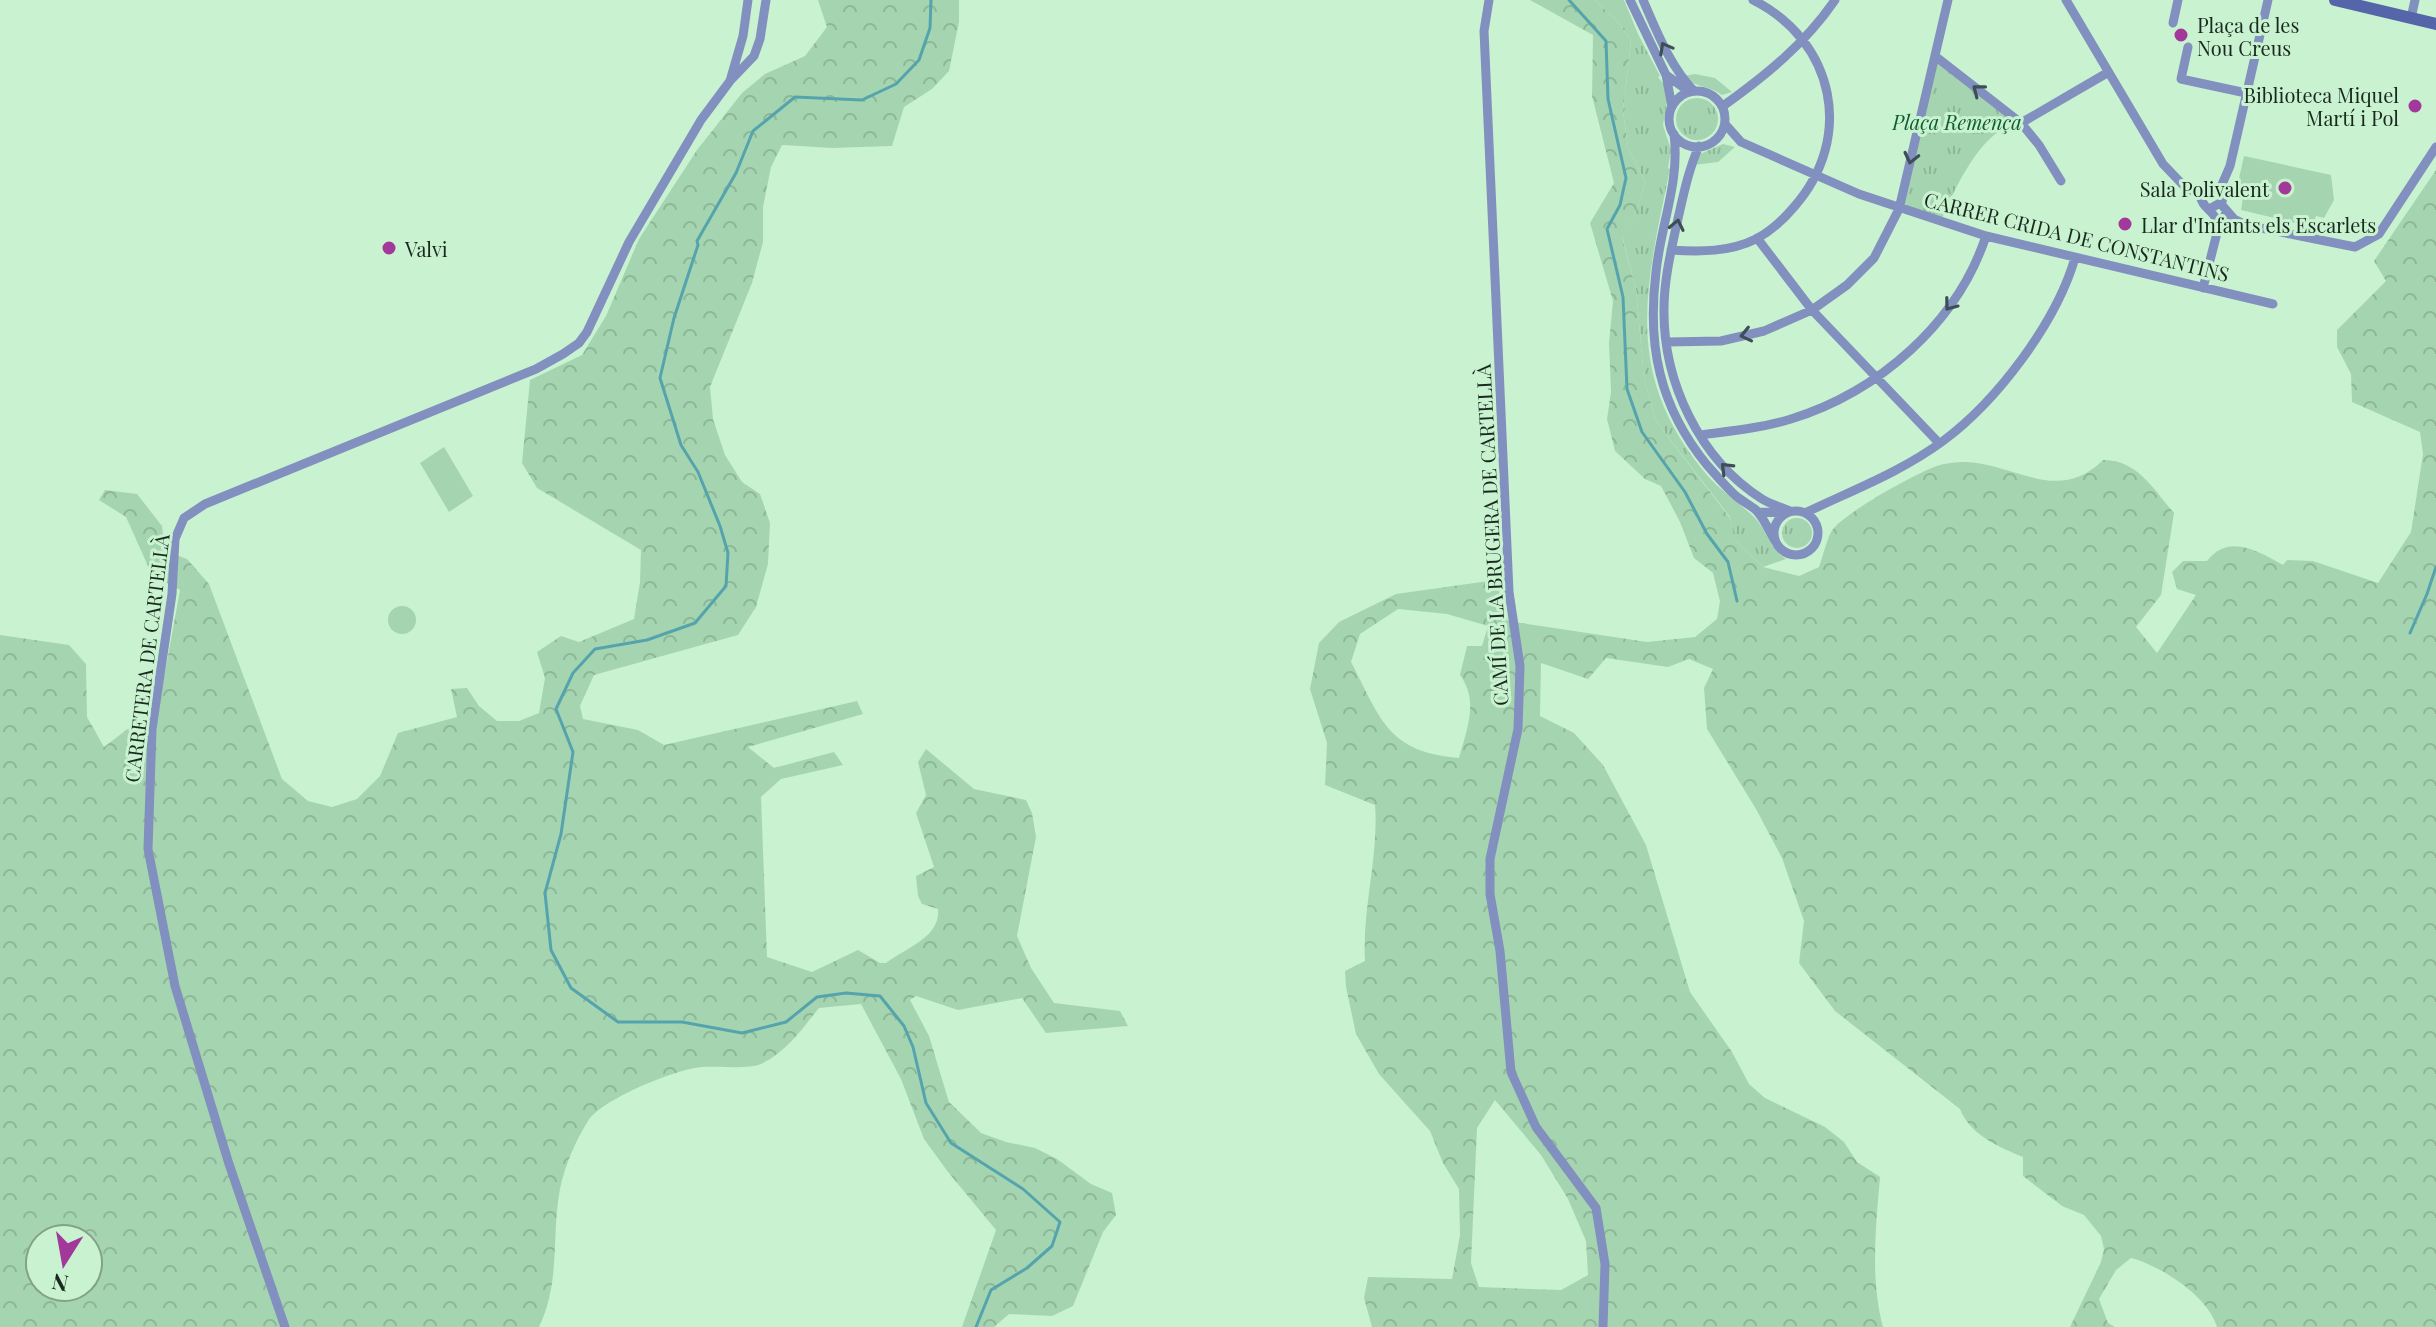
<svg xmlns="http://www.w3.org/2000/svg" width="2436" height="1327" viewBox="0 0 2436 1327" font-family="'Playfair Display',serif">
  <defs>
    <pattern id="grass-tufts" width="24" height="20" patternUnits="userSpaceOnUse" patternTransform="scale(2)"><rect width="24" height="20" fill="#a5d5b0"/><path d="M3 7l-1-3M5 7V3M7 7l1-3M15 17l-1-3M17 17v-4M19 17l1-3" fill="none" stroke="#8db797"/></pattern>
    <pattern id="forest-crowns" width="20" height="18" patternUnits="userSpaceOnUse" patternTransform="scale(2)"><rect width="20" height="18" fill="#a5d5b0"/><path d="M2 6a3 3 0 1 1 6 0M12 15a3 3 0 1 1 6 0" fill="none" stroke="#8db797"/></pattern>
  </defs>
  <rect width="100%" height="100%" fill="#c9f2d1"/>
  <path fill="url(#grass-tufts)" d="M1595,0H1624L1638,34L1660,76L1658,77L1665,86L1668,97L1663,125L1671,150L1668,168L1670,169C1646,287 1621,374 1707,475C1721,491 1738,502 1753,516C1767,529 1769,549 1786,559L1763,567L1734,539L1730,517L1656,421L1644,378L1636,289L1622,236L1638,207L1645,182L1628,147L1623,111L1631,41L1617,21Z
    M1935,56L2021,123C2015,125 2008,126 2003,129C1976,143 1951,195 1941,222L1899,209Z
    M1695,74L1715,78L1732,92L1722,95C1710,86 1693,87 1684,76Z
    M1676 119a21 21 0 1 1 42 0a21 21 0 1 1-42 0Z
    M1723,144L1735,147L1718,162L1693,165L1700,154Z
    M1782 533a15 15 0 1 1 30 0a15 15 0 1 1-30 0Z"/>
  <path fill="url(#forest-crowns)" fill-rule="evenodd" d="M818,0H959V22L949,71L932,89L904,107L892,146L833,148L782,145L771,167L763,207V242L752,283L710,387L713,419L725,455L742,482L760,494L770,523L768,564L756,607L738,635L594,675L580,706L583,719L638,730L664,745L857,701L863,714L748,747L774,768L834,752L843,765L781,779L761,797L767,957L812,972L858,950L880,963H886C906,948 941,937 938,909L922,904L918,896L916,876L934,867L916,813L926,795L918,762L926,749L974,789L1026,800L1032,813L1036,837L1017,936L1031,968L1054,1003L1120,1011L1128,1026L1046,1033L1022,998L958,1010L916,996L910,1000L929,1036L949,1102L981,1133L1006,1142L1035,1148L1057,1159L1091,1184L1112,1193L1116,1215L1103,1232L1073,1306L1052,1316L1009,1314L994,1327H962L996,1230L948,1172L924,1139L901,1079L861,1004L819,1008C802,1029 787,1051 763,1063C750,1070 718,1066 702,1067C676,1069 602,1099 588,1121C575,1142 565,1165 560,1189C551,1237 561,1281 539,1327H0V635L69,645L86,664L87,717L104,747L159,705L180,590L152,575L126,517L99,500L105,490L137,494L162,526L165,551L187,559L209,584L282,779L308,801L332,807L357,799L380,776L398,733L457,717L451,689L467,688L479,706L497,721H519L539,713L545,678L537,652L561,636L579,642L634,619L640,582L641,550L537,488L522,463L530,380L582,355L606,316L639,239L697,150L742,93L765,74L805,56L827,27ZM40,1239H88V1287H40Z
    M1530,0H1595L1617,21L1631,41L1623,111L1628,147L1645,182L1638,207L1622,237L1636,289L1644,378L1656,421L1730,518L1735,540L1763,567L1799,576L1819,567C1823,556 1826,542 1831,532C1840,515 1919,471 1940,465C1947,463 1957,462 1964,462C2015,463 2058,505 2103,460C2138,460 2153,489 2174,513L2161,595L2136,627L2157,653L2196,595L2177,589L2172,572L2183,561H2207C2229,533 2258,551 2283,565L2287,560L2313,561L2378,583L2411,532L2423,454L2420,432L2352,402L2351,374L2337,347V330L2386,281L2374,261L2436,170V1327H2217C2208,1296 2161,1266 2131,1258L2116,1270L2099,1299L2108,1323L2115,1327H2070L2101,1262L2104,1249L2101,1236L2084,1215L2062,1206L2023,1176V1157C1999,1147 1970,1135 1960,1109L1835,1011L1799,963L1804,921L1782,858L1756,809L1707,729L1704,688L1713,669L1689,659L1668,667L1606,658L1588,679L1541,663L1540,716L1574,733L1603,765L1646,845L1690,992L1732,1052L1749,1084L1765,1098L1825,1127L1844,1142L1857,1162L1880,1177C1876,1226 1870,1279 1883,1327H1372L1364,1298L1368,1277L1452,1279L1460,1235L1459,1189L1443,1163L1430,1131L1379,1074L1356,1034L1346,987L1345,971L1365,961C1362,907 1379,857 1375,805L1325,785L1327,743L1310,689L1319,643L1339,622L1396,594L1496,580L1508,621L1647,642L1695,637L1717,619L1720,601L1713,573L1694,558L1680,522L1661,486L1645,479L1615,451L1607,419L1611,392L1609,343L1613,301L1590,223L1614,183L1592,96L1593,35ZM1398,609L1447,614L1488,626L1482,646H1467L1460,675C1479,701 1467,729 1459,758C1387,752 1381,719 1351,662L1360,634ZM1495,1100L1541,1155L1568,1199L1586,1241L1588,1275L1561,1290L1479,1287L1471,1263L1477,1128Z"/>
  <path fill="#a5d5b0" d="M2244,156L2331,175L2334,200L2324,218L2316,216L2312,227L2241,210L2243,197L2235,196Z
    M444,447L473,496L449,512L420,463Z
    M388 620a14 14 0 1 1 28 0a14 14 0 1 1-28 0Z"/>
  <g fill="none" stroke-linecap="round" stroke-linejoin="round">
    <path stroke="#55a4ad" stroke-width="3" d="M931,0L930,28L919,60L896,84L862,100L795,97L753,131L736,173L697,241L698,245L674,318L660,378L681,445L698,472L720,526L728,553L726,586L695,623L647,640L595,649L573,673L556,709L573,752L561,834L545,893L551,950L571,988L618,1022H682L742,1033L786,1022L817,997L846,993L880,996L904,1026L913,1047L926,1103L951,1143L1023,1189L1060,1222L1052,1246L1027,1268L991,1290L976,1327
      M1569,0L1606,41L1608,99L1626,178L1620,205L1607,229L1623,297L1627,389L1642,432L1685,492L1707,534L1728,562L1737,601
      M2410,633L2427,594L2436,567"/>
    <path stroke="#8290bf" stroke-width="9" d="M1489,0L1484,31L1509,592L1520,666L1518,729L1490,859V894L1500,951L1511,1072L1536,1127L1596,1208L1605,1264L1603,1327
      M1630,0L1666,75L1672,107
      M1643,0C1657,32 1670,66 1694,91
      M2066,0L2163,164L2184,186L2200,195
      M2411,18L2415,0
      M2173,23L2178,0
      M2188,47L2181,79L2246,93
      M1935,56L2021,123L2039,145L2061,181
      M1666,75L1690,92
      M730,81L743,36L748,0
      M1669 119a28 28 0 1 1 56 0a28 28 0 1 1-56 0Z
      M1723,106C1765,76 1805,44 1835,0
      M2021,123L2107,73
      M1725,124L1741,142L1859,194L1986,236L2273,304
      M1674,134C1680,183 1661,223 1656,272C1647,345 1659,406 1707,465C1716,475 1726,487 1736,496C1742,501 1750,505 1756,510C1764,518 1769,531 1775,541
      M1699,146C1688,171 1683,197 1677,223C1671,251 1664,280 1664,309C1663,381 1699,459 1762,499C1770,504 1781,507 1790,511
      M2220,189L2230,166L2268,0
      M2200,195L2208,186L2220,189L2223,195L2222,202L2211,208
      M2200,195C2202,210 2218,211 2218,228
      M2221,204L2234,219L2246,225L2355,247L2379,234L2436,147
      M1757,238L1812,310L1939,443
      M1671,250C1700,252 1730,252 1756,239C1771,231 1783,220 1794,207C1855,138 1835,41 1753,0
      M2203,288L2218,229L2227,211
      M1667,342L1721,341L1764,331L1812,310L1847,285L1874,258L1899,209L1948,0
      M1700,435C1730,431 1761,428 1791,419C1878,392 1957,324 1986,236
      M1774 533a22 22 0 1 1 44 0a22 22 0 1 1-44 0Z
      M1758,512L1786,513
      M1807,512C1853,490 1901,472 1943,441C1997,401 2056,323 2075,258
      M285,1327L229,1164L175,986L148,849L152,729L172,594L175,539L184,518L205,504L536,369L563,354L579,343L587,332L629,242L701,120L730,81L754,56L760,39L766,0"/>
    <path stroke="#5465a9" stroke-width="12" d="M2335,0L2436,24"/>
  </g>
  <defs><path id="oneway-chevron" d="M-2-3.5L2.5 0L-2 3.5" fill="none" stroke-width="1.6" stroke-linecap="round" stroke-linejoin="round" transform="scale(2)"/></defs>
  <g stroke="#3e4d56">
    <use href="#oneway-chevron" transform="translate(1665 48) rotate(-119)"/>
    <use href="#oneway-chevron" transform="translate(1978 90) rotate(-142)"/>
    <use href="#oneway-chevron" transform="translate(1911 158) rotate(103)"/>
    <use href="#oneway-chevron" transform="translate(1677 225) rotate(-78)"/>
    <use href="#oneway-chevron" transform="translate(1950 305) rotate(127)"/>
    <use href="#oneway-chevron" transform="translate(1746 335) rotate(167)"/>
    <use href="#oneway-chevron" transform="translate(1726 468) rotate(-135)"/>
  </g>
  <g fill="#a23899" stroke="#c9f2d1" stroke-width="3">
    <circle cx="2181" cy="35" r="8"/>
    <circle cx="2415" cy="106" r="8"/>
    <circle cx="2285" cy="188" r="8"/>
    <circle cx="2125" cy="224" r="8"/>
    <circle cx="389" cy="248" r="8"/>
  </g>
  <g text-anchor="middle" dominant-baseline="central" stroke-width="6" stroke-linejoin="round" paint-order="stroke">
    <g font-size="20" fill="#19291d" stroke="#c9f2d1" text-anchor="start">
      <text x="2197" y="24">Plaça de les<tspan x="2197" dy="23">Nou Creus</tspan></text>
      <text x="2399" y="94" text-anchor="end">Biblioteca Miquel<tspan x="2399" dy="23">Martí i Pol</tspan></text>
      <text x="2269" y="188" text-anchor="end">Sala Polivalent</text>
      <text x="2141" y="224">Llar d'Infants els Escarlets</text>
      <text x="405" y="248">Valvi</text>
    </g>
    <g font-size="20" font-style="italic" fill="#0f5d2f" stroke="#c9f2d1">
      <text x="1957" y="121">Plaça Remença</text>
    </g>
    <g font-size="20" fill="#19291d" stroke="#c9f2d1">
      <text transform="translate(2077 236) rotate(14)">CARRER CRIDA DE CONSTANTINS</text>
      <text transform="translate(1491 535) rotate(-93)">CAMÍ DE LA BRUGERA DE CARTELLÀ</text>
      <text transform="translate(146 658) rotate(-83)">CARRETERA DE CARTELLÀ</text>
    </g>
  </g>
  <g transform="translate(64 1263) rotate(191)"><circle r="38" fill="#c9f2d1" stroke="#83a289" stroke-width="2"/>
  <path d="M0-6L14 30L0 20L-14 30Z" fill="#a23899"/>
  <text y="-12" font-size="22" font-weight="bold" text-anchor="middle" fill="#19291d">N</text>
  </g>
</svg>
